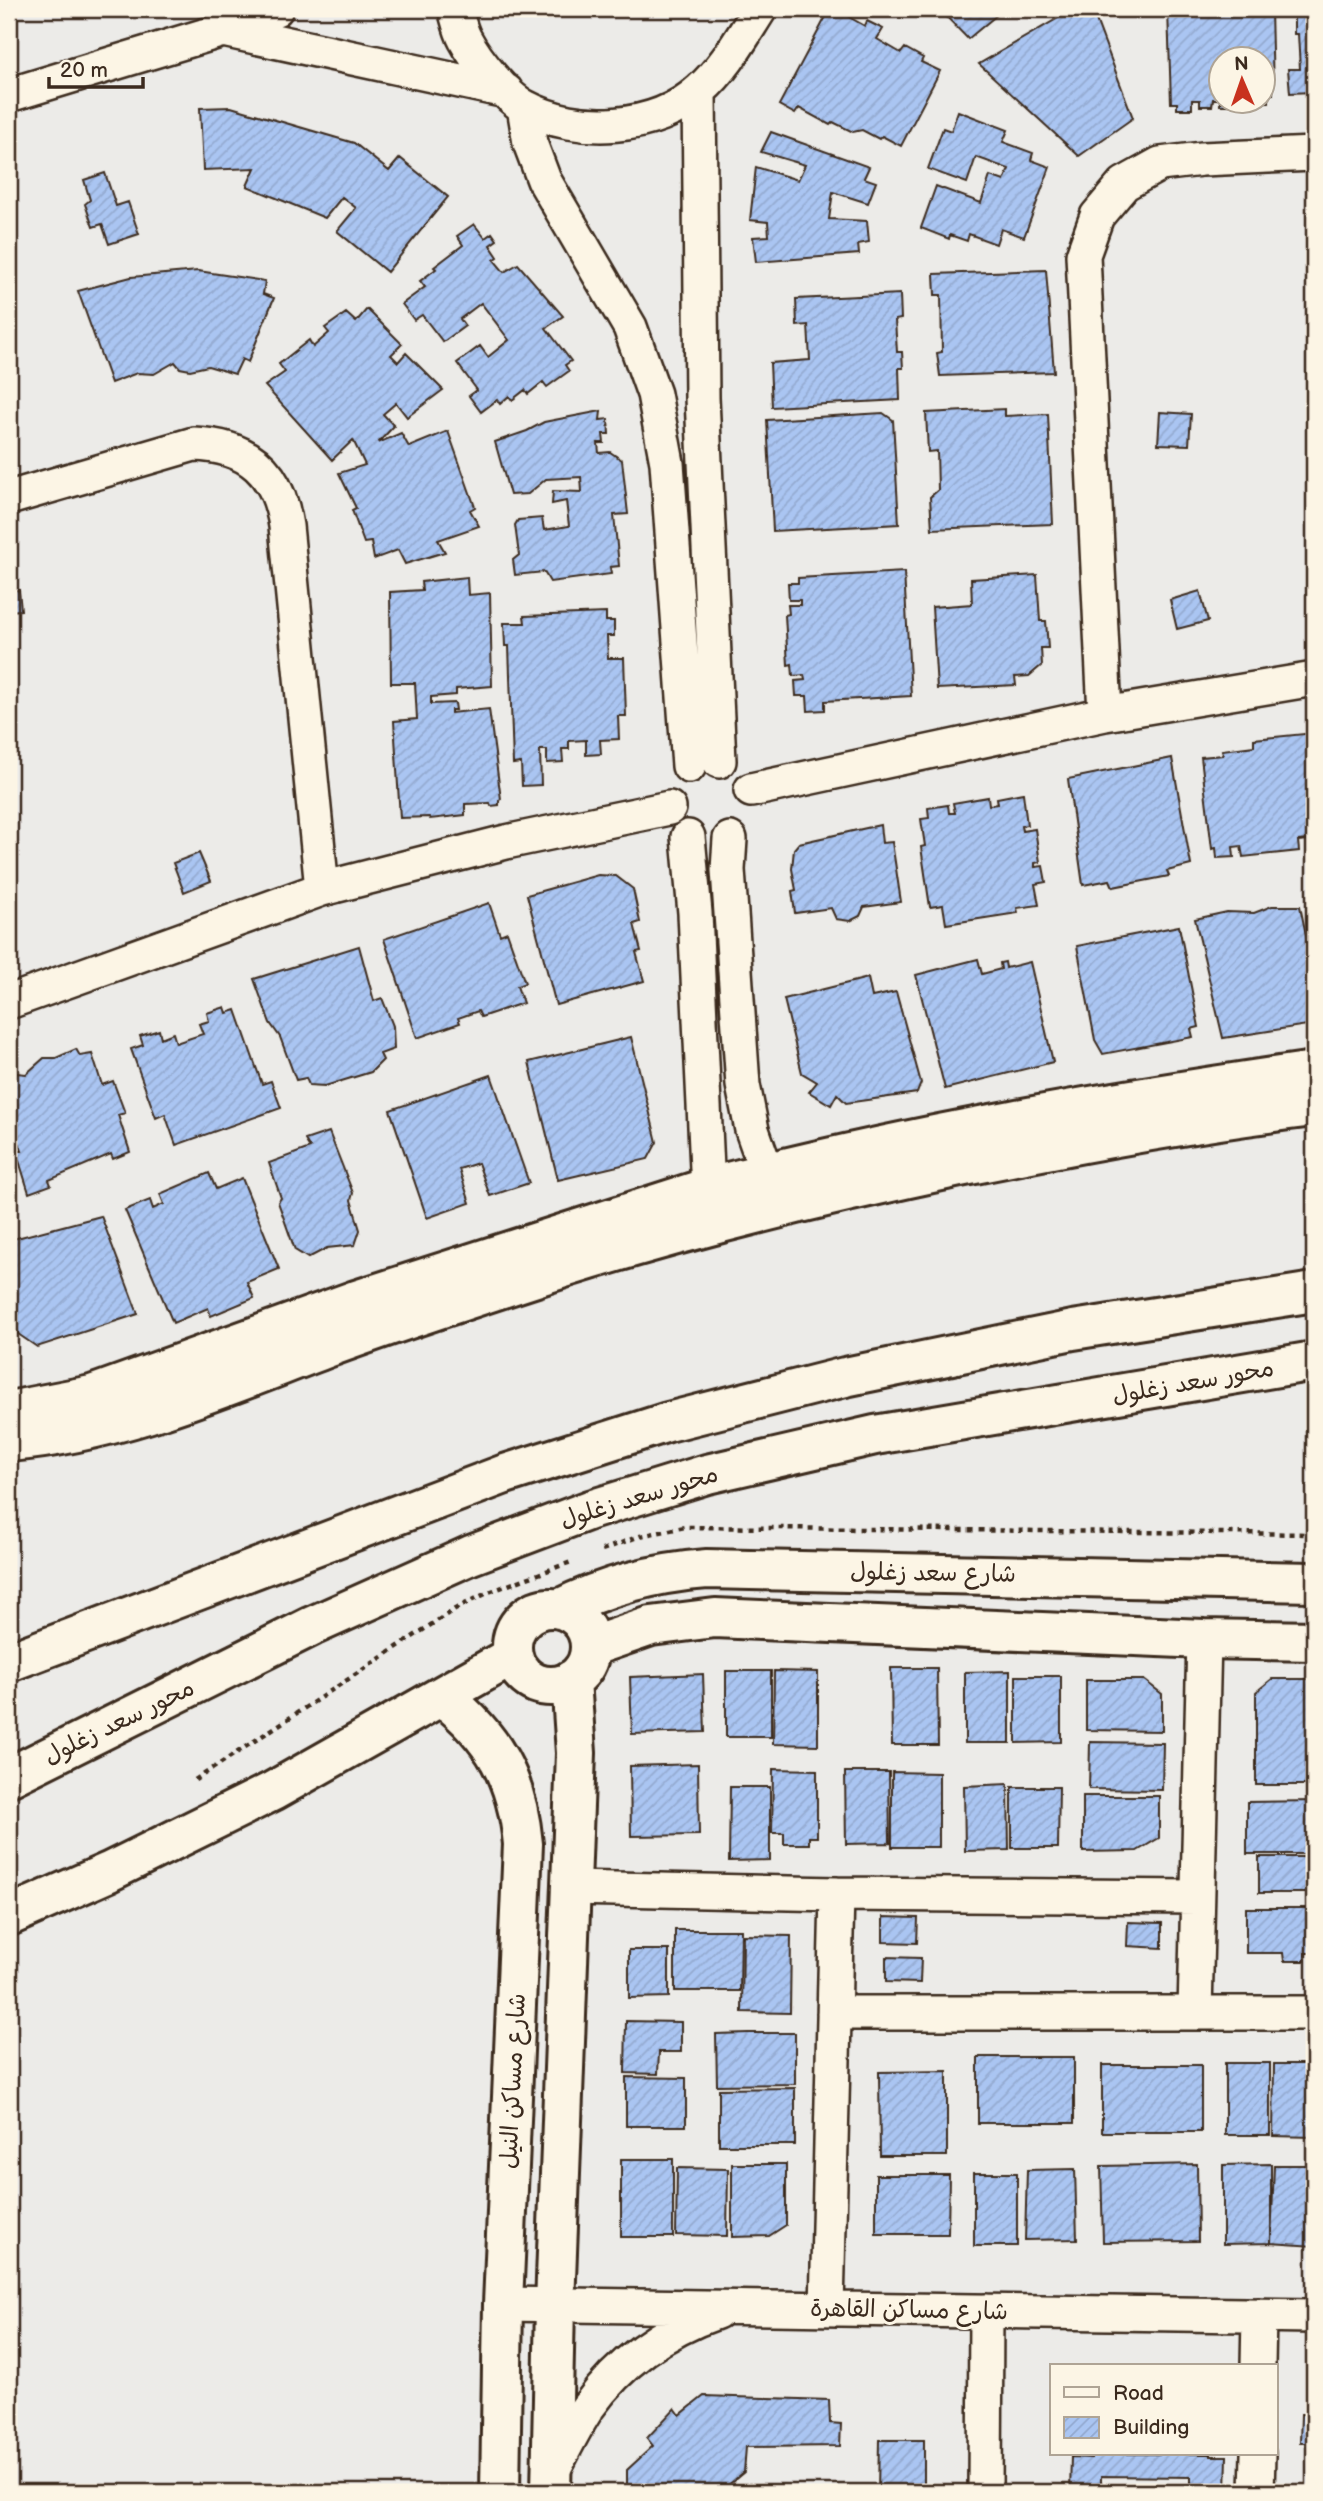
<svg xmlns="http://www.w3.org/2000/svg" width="1323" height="2501" viewBox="0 0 1323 2501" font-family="'Balsamiq Sans','Playpen Sans Arabic',sans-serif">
  <defs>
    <pattern id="building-hatch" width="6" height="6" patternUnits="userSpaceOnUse" patternTransform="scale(1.75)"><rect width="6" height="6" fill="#aac5f2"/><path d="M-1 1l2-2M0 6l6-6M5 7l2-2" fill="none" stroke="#93a9cf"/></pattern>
  </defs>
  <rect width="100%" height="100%" fill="#ecebe8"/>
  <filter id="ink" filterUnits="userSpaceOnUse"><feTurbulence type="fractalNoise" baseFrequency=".0143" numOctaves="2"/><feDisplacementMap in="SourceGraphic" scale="14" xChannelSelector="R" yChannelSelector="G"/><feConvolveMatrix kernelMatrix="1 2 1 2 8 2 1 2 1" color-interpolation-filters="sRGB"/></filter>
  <g filter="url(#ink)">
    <path fill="url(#building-hatch)" stroke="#3b2a1e" stroke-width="2" d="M830,9H845L852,12L849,17L865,26L867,21L883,29L877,39L901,53L905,48L923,58L921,62L940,71L901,146L882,136L879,139L862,130L853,132L833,122L830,125L799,108L795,114L779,105Z
      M939,9H1004L968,39Z
      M1074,9H1092L1133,118L1079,156L979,64Z
      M1168,9H1271L1273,94H1269V102H1260H1264V60H1222V102H1231V105H1220V99H1213L1212,106H1200V100H1192V109H1177V103H1171Z
      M1299,9H1314V84H1312V92L1290,93L1288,69H1300L1298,34H1294V14H1298Z
      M231,107L354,143L389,171L400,158L448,197L387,272L337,231L356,208L342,197L325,218L247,186L255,168L203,170L200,108Z
      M958,111L1008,130L1003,142L1033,153L1031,160L1050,167L1024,237L1001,229L996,244L969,234L967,241L950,235L949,239L921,228L936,186L981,203L990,176L1004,181L1009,169L976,157L967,183L928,169L943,128L951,131Z
      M771,132L869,167L864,178L876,182L868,203L833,192L829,219L867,221L869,242L858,244L859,254L756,262L753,237L769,236L768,222L750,220L756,167L798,180L805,165L761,152Z
      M105,173L116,206L128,202L139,234L109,244L102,224L93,227L85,204L90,200L84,180Z
      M474,224L485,238L492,233L497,240L490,245L498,257L494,260L504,272L518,264L563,316L546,328L571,361L565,365L569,371L547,387L543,382L528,394L525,390L512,400L509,396L500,404L497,400L481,412L469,396L477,390L457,363L480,346L488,357L509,340L481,303L460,319L465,326L443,342L422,315L414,320L402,304L425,287L420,281L436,269L434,267L463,245L457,236Z
      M1046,270L1054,372L940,376L937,353L942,352L941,295H935L934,274Z
      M198,271L265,281L263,294L274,298L248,362L242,359L235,374L208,366L190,370L180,368L175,362L154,374L137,373L111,383L78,291L131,277Z
      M900,294L901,319L895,320L897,352H902L903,368H899L900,400L772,407L770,363L810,360L808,325L797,326L796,299Z
      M367,309L402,344L391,355L398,362L406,353L443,390L407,417L396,403L383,414L394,426L378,443L401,433L409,447L448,431L475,507L470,510L479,526L438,540L445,552L405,564L398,550L374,559L371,542L364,543L352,510L356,508L339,473L365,465L353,440L332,460L265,386L285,372L279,364L309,340L313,347L329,333L325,328L346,313L356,322Z
      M1005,409V416L1048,414L1053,524L932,529L930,497L938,490L937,451L928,452L926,413Z
      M601,411L600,420L608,419L609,434H603L604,443H598L599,453L610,452L622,460L628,514L614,515L619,566L610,567L611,574L550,582L544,572L515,575L513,560L519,555L515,525L518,520L542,518L544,530L569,526L566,501L552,504L553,491L582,492L581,477L546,479L528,494L510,495L495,442L527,431L544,422Z
      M1160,412L1191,414L1189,445L1158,444Z
      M883,413L893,420L899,524L773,531L767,420Z
      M904,572L911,696L825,701V710L808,711L807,696H796L795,681L805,680L804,675L793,676L792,664L788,665L785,615L789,614L788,605H800V600H789L788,583H798V578Z
      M1037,575L1040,621H1046L1048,648H1041L1042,665L1029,676L1015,677L1016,685L937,689L932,607L972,604L971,579Z
      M467,577L468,595L490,593L492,686L456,689V695L431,697V704L455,703L456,710H451V713L489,709L501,799L499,800V805L491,806L490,803L465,804V815L430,819L429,817L400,818L394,721L417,719L415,683H391L390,592L422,590L421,582Z
      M19,590L21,610L9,611V591Z
      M1200,591L1208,621L1177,629L1170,600Z
      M606,613V621H614V636H607L608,658H624L626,716H618L619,739L600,740L601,754L586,755V740L569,741V749H562L563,762L547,763V750H540L541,785L522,786L521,763L513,764L509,646H505L504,623H525L524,616Z
      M1314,733V844H1309V840L1298,841L1299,851L1243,857L1241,846L1233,847L1234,857L1217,858L1216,848L1212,849L1201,757L1223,755L1222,750L1254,746V739Z
      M1172,758L1191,865L1167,871L1169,876L1113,887L1110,880L1083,885L1068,779Z
      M1023,793L1027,825L1021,826L1022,831L1035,829L1040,862L1035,863V867L1043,866L1046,882L1035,884L1039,905L1017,908L1018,913L946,924L943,905L930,907L921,847L925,846L921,819L929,818L928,808L948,805L949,813H955L953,803L988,797L989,805L998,804L997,798Z
      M880,825L882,843L892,842L901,902L864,907L860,916L850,921L836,919L831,908L795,913L792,891L796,890L792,869L794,849L799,843Z
      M199,853L211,881L184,892L173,863Z
      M598,875L616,876L633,889L640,922L634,924L641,951L636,952L644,981L556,1005L527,895Z
      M489,903L500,935L507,932L525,983L517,986L523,1003L481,1017L478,1011L458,1018L460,1023L417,1038L384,939Z
      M1272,906H1300L1314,973V1024L1223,1038L1195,919L1227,912L1254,913Z
      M1179,926L1199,1027L1191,1029L1193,1037L1103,1054L1095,1040L1077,946Z
      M359,946L374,1001L382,998L393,1026L394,1049L380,1054L383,1060L371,1072L325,1086L309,1085L306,1078L296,1080L280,1037L270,1023L254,979Z
      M978,959L982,974L1001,969L1000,963L1005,962L1006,968L1030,962L1053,1062L945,1089L916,975Z
      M868,978L872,997L896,992L921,1083L917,1093L846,1103L837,1094L831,1105L809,1092L817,1082L802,1073L784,999Z
      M225,1007L227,1013L236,1010L262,1084L271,1081L281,1108L176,1145L165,1114L156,1118L131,1049L143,1045L140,1036L159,1030L161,1038L173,1033L176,1043L203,1034L199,1024L209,1021L207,1013Z
      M631,1037L657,1142L648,1159L558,1180L529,1062Z
      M76,1049L80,1056L92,1054L102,1085L113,1081L125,1113L118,1115L130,1152L113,1159L111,1154L49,1180L51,1185L29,1193L16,1151H22L9,1114V1076L17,1073L26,1074L44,1058H56Z
      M491,1075L529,1183L490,1196L478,1163L459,1169L470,1203L427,1218L390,1110Z
      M329,1132L353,1193L351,1200L360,1230L355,1245L327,1248L308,1258L295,1250L278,1202L281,1198L269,1163L310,1148L305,1140Z
      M209,1173L216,1189L242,1178L279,1269L247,1282L254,1298L211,1316L208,1308L173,1323L125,1210L150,1200L153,1209L164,1204L160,1194Z
      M101,1216L138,1314L37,1347L18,1334L9,1293V1240Z
      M891,1668H937L938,1745H892Z
      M726,1671H771V1737H726Z
      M774,1671L818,1672V1745L773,1744Z
      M1010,1671V1743H965V1672Z
      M703,1674L705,1732L632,1734L630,1677Z
      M1016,1676H1061V1742L1016,1743Z
      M1272,1679H1314V1785H1256V1692Z
      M1086,1680H1144L1162,1694V1731L1086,1730Z
      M1090,1742L1163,1743L1162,1790L1089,1789Z
      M698,1764L699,1835L631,1836L630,1766Z
      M773,1769L817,1770V1837H809V1844H784V1833H772Z
      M845,1772H889L890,1843L846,1844Z
      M892,1772L939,1773V1847H892Z
      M1008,1784L1009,1850L965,1851L964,1786Z
      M730,1787H770V1860L729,1861Z
      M1012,1787H1059L1058,1848H1012Z
      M1083,1796H1159V1838L1137,1851L1083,1852Z
      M1314,1801V1854H1247V1802Z
      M1259,1857H1314V1893H1259Z
      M1246,1908H1314V1953H1305V1961H1284L1283,1953H1246Z
      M883,1917L918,1918L917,1943L883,1942Z
      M1128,1922L1162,1923V1948L1127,1946Z
      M675,1930H741L740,1991H675Z
      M743,1935L791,1936L790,2013L742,2012Z
      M629,1950H669V1997L629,1998Z
      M886,1957L921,1958L920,1983L886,1982Z
      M626,2021L681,2022V2052H659L658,2074L625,2073Z
      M748,2033H795V2084L717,2085L716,2034Z
      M978,2057H1074V2123H978Z
      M1225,2063H1270V2135H1225Z
      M1274,2064H1314V2137L1273,2136Z
      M1102,2065H1201V2132H1102Z
      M947,2071V2156H880L879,2072Z
      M626,2077L686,2078V2126H626Z
      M795,2088V2145H719V2089Z
      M621,2159H673V2237H621Z
      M732,2164H786V2225L769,2236L732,2237Z
      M1197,2164L1198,2241L1103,2242L1101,2166Z
      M1271,2164V2243L1223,2244V2165Z
      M1274,2165H1314V2246L1271,2243Z
      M677,2168L728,2169L727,2236L676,2235Z
      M1075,2169L1077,2239L1025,2240L1027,2170Z
      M974,2173H1017V2246H974Z
      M876,2175H949L948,2234H876Z
      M704,2396L829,2400L830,2423L841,2424L840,2446L746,2447L744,2472L720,2492H627V2470L653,2446L647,2438L675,2408L680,2415Z
      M1301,2414H1314V2443H1300Z
      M879,2440H924V2492H878Z
      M1091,2454H1211V2456H1227L1226,2492H1191V2477L1101,2476V2492H1070L1071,2457L1091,2458Z"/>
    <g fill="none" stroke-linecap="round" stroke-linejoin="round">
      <defs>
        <path id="minor" d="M455,9C458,19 460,30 465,39C476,60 505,96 525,107C577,135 656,131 700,90C726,67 742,37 760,9
          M223,30L506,91
          M699,91L702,398L719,761
          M9,95L223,30L276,9
          M524,107L530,143L544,180L630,327L654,394L667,463L689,766
          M9,498L194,444C249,446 278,472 286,526L322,889
          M1105,714L1083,255L1097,216L1124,184L1160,164L1202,159L1314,154
          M751,790L1105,714L1314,679
          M688,837L695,913L709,1212
          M730,839L728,870L743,1085L752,1130L775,1195
          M9,1002L322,889L506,842L669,808
          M570,1888L837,1894L1197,1897
          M834,2013H1314
          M1195,2013L1204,1639
          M503,2304L1314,2316
          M827,2309L837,1894
          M1258,2366L1259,2315
          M551,2474C563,2452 574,2428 588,2407C620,2362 665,2330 717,2312
          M985,2492L986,2311
          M1257,2492L1258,2454"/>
        <path id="tertiary" d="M9,1411L92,1395L356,1300L709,1187C907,1135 1112,1100 1314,1071
          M9,1442C120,1433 224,1387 327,1348C397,1322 468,1299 539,1276C677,1231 818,1197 960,1167C1077,1143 1195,1121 1314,1107
          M512 1647a39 39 0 1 1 78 0a39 39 0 1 1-78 0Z
          M559,1609C607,1585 654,1573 707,1569L1314,1582
          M590,1647L651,1626L715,1618L1204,1639L1314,1641
          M442,1696C494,1737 517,1778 523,1844L503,2304L500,2492
          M9,1916L109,1872L273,1791L512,1656
          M551,2492L555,2305L576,1753L571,1680"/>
        <path id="secondary" d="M9,1662L505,1474L668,1422L845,1377L1073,1330L1314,1292
          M9,1777L312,1626L471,1555L590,1510L707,1474L875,1435L1314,1361"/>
      </defs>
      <use href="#minor" stroke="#3b2a1e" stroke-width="38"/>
      <use href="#tertiary" stroke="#3b2a1e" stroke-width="44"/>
      <use href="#secondary" stroke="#3b2a1e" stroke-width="44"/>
      <path stroke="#3b2a1e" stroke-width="4.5" stroke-dasharray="5 5" stroke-linecap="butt" d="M602,1550L640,1536L685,1527L1314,1534
        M195,1780L455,1609L489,1592L571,1562"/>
      <use href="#minor" stroke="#fcf5e5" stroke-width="33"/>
      <use href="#tertiary" stroke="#fcf5e5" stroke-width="38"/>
      <use href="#secondary" stroke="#fcf5e5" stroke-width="38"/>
    </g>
  </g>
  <g text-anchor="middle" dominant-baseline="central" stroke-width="6" stroke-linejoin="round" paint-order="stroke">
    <g font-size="24" fill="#3b2a1e" stroke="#fcf5e5">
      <text transform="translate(1193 1382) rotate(-10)">محور سعد زغلول</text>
      <text transform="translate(639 1497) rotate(-17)">محور سعد زغلول</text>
      <text transform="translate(933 1573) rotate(1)">شارع سعد زغلول</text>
      <text transform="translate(119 1722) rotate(-26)">محور سعد زغلول</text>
      <text transform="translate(513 2081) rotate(-87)">شارع مساكن النيل</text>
      <text transform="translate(909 2310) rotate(1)">شارع مساكن القاهرة</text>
    </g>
  </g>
  <rect width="1323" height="2501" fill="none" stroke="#fcf5e5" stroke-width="35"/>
  <rect x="18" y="18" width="1288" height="2466" fill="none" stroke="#3b2a1e" stroke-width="2.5" filter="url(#ink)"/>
  <rect x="1050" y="2364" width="228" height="91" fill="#fcf5e5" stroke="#afa495" stroke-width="2"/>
  <rect x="1064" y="2387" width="35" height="10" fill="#fcf5e5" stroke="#afa495" stroke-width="2"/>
  <text x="1113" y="2400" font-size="21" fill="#3b2a1e">Road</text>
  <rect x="1064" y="2417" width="35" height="21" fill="url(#building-hatch)" stroke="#afa495" stroke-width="2"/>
  <text x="1113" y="2434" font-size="21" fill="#3b2a1e">Building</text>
  <g transform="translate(1242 80) rotate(358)"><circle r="33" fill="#fcf5e5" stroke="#afa495" stroke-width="2"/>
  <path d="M0-5L12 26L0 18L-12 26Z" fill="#c8321e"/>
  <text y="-10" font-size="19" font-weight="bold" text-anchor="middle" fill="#3b2a1e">N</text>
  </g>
  <path d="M49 77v10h94v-10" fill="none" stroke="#3b2a1e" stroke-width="3.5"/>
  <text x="60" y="77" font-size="21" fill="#3b2a1e" stroke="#fcf5e5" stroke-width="5" paint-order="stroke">20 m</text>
</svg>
